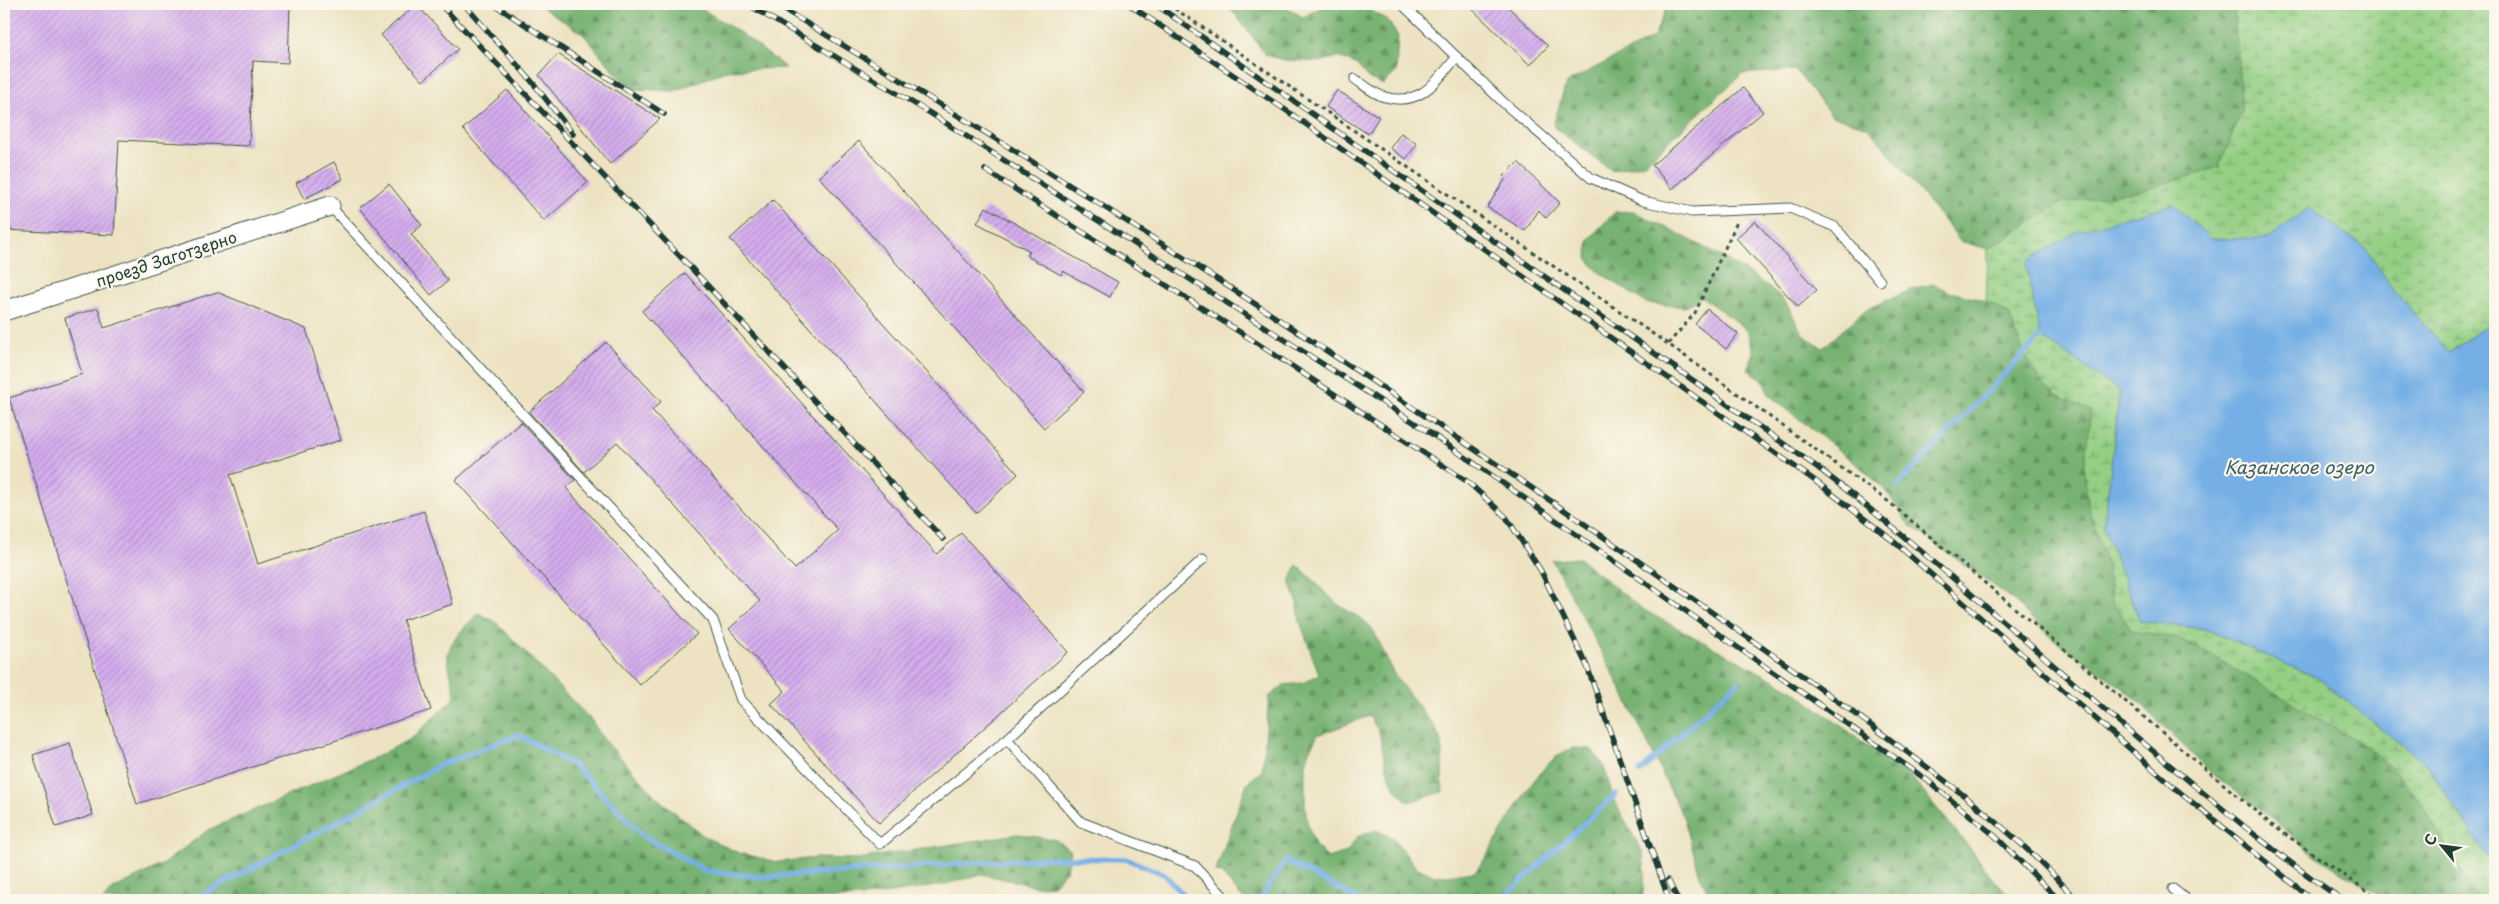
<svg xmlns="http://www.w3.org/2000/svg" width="2499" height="904" viewBox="0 0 2499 904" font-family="'Playpen Sans',sans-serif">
  <defs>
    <pattern id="forest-firs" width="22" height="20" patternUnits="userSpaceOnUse" patternTransform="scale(1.25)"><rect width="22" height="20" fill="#77b272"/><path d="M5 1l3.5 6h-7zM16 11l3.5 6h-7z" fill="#61925e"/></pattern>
    <pattern id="wetland-marsh" width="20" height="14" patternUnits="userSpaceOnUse" patternTransform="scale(1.25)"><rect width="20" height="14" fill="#94cf84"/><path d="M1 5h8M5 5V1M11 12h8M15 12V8" fill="none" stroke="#78a96d"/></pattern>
    <pattern id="building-hatch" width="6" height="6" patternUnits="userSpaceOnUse" patternTransform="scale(1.25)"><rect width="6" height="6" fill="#d6aeee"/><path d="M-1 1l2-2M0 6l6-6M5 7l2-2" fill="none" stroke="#ad8fc2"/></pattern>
  </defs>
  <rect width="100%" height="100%" fill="#fbf7ec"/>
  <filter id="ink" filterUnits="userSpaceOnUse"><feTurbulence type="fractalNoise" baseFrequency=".02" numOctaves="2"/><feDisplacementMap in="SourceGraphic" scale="10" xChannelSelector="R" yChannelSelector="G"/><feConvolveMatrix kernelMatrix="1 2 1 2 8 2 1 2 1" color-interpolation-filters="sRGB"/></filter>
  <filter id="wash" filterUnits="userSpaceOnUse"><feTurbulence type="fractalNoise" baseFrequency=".0096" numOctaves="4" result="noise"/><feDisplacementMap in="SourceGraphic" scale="20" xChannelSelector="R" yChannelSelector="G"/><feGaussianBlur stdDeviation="1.12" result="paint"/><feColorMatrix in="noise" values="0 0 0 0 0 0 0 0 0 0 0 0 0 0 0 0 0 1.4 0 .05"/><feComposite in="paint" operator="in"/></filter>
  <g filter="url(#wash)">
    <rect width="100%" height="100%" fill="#ede3c3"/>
    <path fill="url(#forest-firs)" stroke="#4b7853" d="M538,4H694L742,34L786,68L728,70L674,91L635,89L620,78L583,34Z
      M1224,4H1280L1303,17L1327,4H1361L1388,21L1398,36L1396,72L1383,85L1368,78L1356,64L1338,57L1320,62L1284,60L1266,55L1232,10Z
      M1668,4H2234L2242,111L2219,167L2140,191L2061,203L1988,249L1960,241L1868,127L1832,116L1795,70L1742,74L1644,164L1612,171L1553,126L1566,83L1654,37Z
      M1633,211C1682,236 1732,259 1775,292C1800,312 1789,331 1823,348L1865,310L1915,288L1933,284L1950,292L1986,301L2009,314L2024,353L2058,396L2091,411L2084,469L2088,507L2107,564L2112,602L2132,631L2169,636L2196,646L2369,748L2399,775L2423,806L2478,900H2387L2313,854L2267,814L2211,773L2130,693L2052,638L2013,600L1908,524L1887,492L1865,471L1770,396L1761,378L1748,370L1754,352L1747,330L1702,297L1684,307L1646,303L1599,272L1587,258L1589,239L1615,212Z
      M1579,558L1642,609L1791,689L1912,778L1973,852L1994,881L2016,900H1712L1700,876L1684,819L1625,696L1552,560Z
      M1297,565C1311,576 1322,590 1335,602C1346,611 1360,616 1370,626C1382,642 1385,661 1396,677C1405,691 1437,725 1440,739C1444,756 1441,775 1443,792L1408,802L1395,789L1387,770L1379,732L1369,716L1318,735L1309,751L1305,770V808L1308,826L1315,845L1328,858L1347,852L1357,837L1376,830L1393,838L1416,867L1434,876L1475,872C1500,842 1534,760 1571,749C1577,747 1585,749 1591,749L1603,764L1615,803L1643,853L1645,874L1642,900H1244L1220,872L1215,873L1247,783L1262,771L1269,697L1284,685L1303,683L1319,674L1300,622L1297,601L1290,582Z
      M478,613L496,622L592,721L602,737L657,798L705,837L739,853L777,862L816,858L857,859L1018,834L1056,840L1071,851L1067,870L1053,885L1035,886L981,874L943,885L863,897L784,900H103L111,890L163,864L208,830L378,756L412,738L455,697C454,684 450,674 448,662C445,643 467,626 478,613Z"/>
    <path fill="url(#wetland-marsh)" stroke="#5a865c" d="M2234,4H2495V319L2449,353L2393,290L2366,248L2309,208L2268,238L2210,239L2040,336L2120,391L2104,527L2140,621L2205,629L2318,678L2427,765L2495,868V900H2478L2423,806L2399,775L2369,748L2196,646L2169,636L2132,631L2112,602L2107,564L2088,507L2084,469L2091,411L2058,396L2044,386L2024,353L2009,314L1986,301L1988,249L2061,203L2140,191L2219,167L2242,111Z"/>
    <path fill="#74afe5" stroke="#4a768c" d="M2173,204L2210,239L2268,238L2309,208L2366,248L2393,290L2449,353L2495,319V868L2427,765L2318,678L2205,629L2140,621L2104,527L2120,391L2040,336L2026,262L2078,231Z"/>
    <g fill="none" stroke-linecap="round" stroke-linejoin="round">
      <path stroke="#74afe5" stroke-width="5.5" d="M1897,486L2044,333
        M1640,772L1738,682
        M193,900L443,764L518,735L574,765L643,836L706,871L765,877L1051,858L1126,859L1164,874L1188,900
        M1259,900L1286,861L1360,900
        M1501,900L1616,794"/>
    </g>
    <g id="blocks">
      <path fill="url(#building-hatch)" d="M4,4H290L288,63L253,61L249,146L119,140L114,235L4,230Z
        M416,4L458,49L423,81L381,35Z
        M1467,4H1505L1548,46L1530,65Z
        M558,54L660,119L610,164L539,75Z
        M1743,88L1763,112L1672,189L1652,165Z
        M507,90L588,182L544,221L463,129Z
        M1337,90L1379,117L1368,134L1326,107Z
        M1401,133L1417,144L1406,159L1390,148Z
        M859,141L1084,392L1044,428L819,177Z
        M334,162L343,179L304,199L296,183Z
        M1518,162L1560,203L1546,218L1539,210L1525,231L1487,207L1506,178L1504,176Z
        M389,184L422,225L411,234L448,281L431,295L360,208Z
        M773,200L1018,474L976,513L730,239Z
        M986,207L1118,282L1110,297L1063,271L1061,275L1027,256L1030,251L977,223Z
        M1755,221L1817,290L1798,307L1736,238Z
        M685,273L937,554L961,533L1068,652L879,823L771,704L785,691L729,629L760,601L617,442L584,472L530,413V411L606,342L661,402L652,410L795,569L838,530L642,311Z
        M217,292L306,329L341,440L230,475L258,564L424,511L453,604L403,620L431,710L137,804L9,398L82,374L65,318L98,308L104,328Z
        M1707,309L1738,334L1726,349L1695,324Z
        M521,422L575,480L566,488L697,634L640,685L456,480Z
        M70,743L93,815L56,827L33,755Z"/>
    </g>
  </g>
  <g filter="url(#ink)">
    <use href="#blocks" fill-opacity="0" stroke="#3e5649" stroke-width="1"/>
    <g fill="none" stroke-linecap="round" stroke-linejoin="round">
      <defs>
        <path id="service" d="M1402,4L1505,104L1591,178L1643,201L1692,212L1790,208L1835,227L1880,281
          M1355,79C1364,85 1375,95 1385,97C1421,107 1436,81 1457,57
          M330,206L713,620L741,700L880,844L1007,739L1081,822L1195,866L1227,900
          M1007,739L1203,559
          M2173,889L2187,900"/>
        <path id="minor" d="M4,311L330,206"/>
      </defs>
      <use href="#service" stroke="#3e5649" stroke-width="11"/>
      <use href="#minor" stroke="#3e5649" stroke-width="21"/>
      <path stroke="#3e5649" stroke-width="3" stroke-dasharray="4 4" stroke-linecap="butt" d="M1168,4L1668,344L1889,502L2272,825L2380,900
        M1668,344L1695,313L1737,222"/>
      <use href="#service" stroke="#fff" stroke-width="9"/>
      <use href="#minor" stroke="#fff" stroke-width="19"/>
      <defs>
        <path id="rail" d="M440,4L693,270L943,539
          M464,4L534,84L573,134
          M493,4L664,114
          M747,4L930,113L1426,430L1530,502L1927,780L1995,836L2059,900
          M775,4C1075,184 1369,374 1657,574C1733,627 1810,680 1884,735C1952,785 2021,837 2077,900
          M1128,4L1287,111L1814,480L1892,540L2177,790L2313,900
          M1155,4L1817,467C1944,565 2061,675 2184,777C2236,820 2288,863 2343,900
          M985,170L1246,336L1468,482L1506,517L1541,571L1587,666L1669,900
          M1668,880L1678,900"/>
      </defs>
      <use href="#rail" stroke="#1f3d34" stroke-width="5.5"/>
      <use href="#rail" stroke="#fbf7ec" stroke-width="4" stroke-dasharray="11" stroke-linecap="butt"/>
    </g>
  </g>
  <g text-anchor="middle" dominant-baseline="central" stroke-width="4.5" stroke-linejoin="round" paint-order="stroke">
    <g font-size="16" fill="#1f3d34" stroke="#fbf7ec">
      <text transform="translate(166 258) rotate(-18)">проезд Заготзерно</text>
    </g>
    <g font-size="18" font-style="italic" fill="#395f69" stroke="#fbf7ec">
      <text x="2299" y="466">Казанское озеро</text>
    </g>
  </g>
  <rect width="2499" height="904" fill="none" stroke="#fbf7ec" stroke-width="20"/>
  <g transform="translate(2442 846) rotate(299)" stroke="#fbf7ec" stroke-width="4" paint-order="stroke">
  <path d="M0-4L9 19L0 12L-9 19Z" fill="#1f3d34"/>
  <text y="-8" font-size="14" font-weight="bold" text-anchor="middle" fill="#1f3d34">С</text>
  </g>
</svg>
